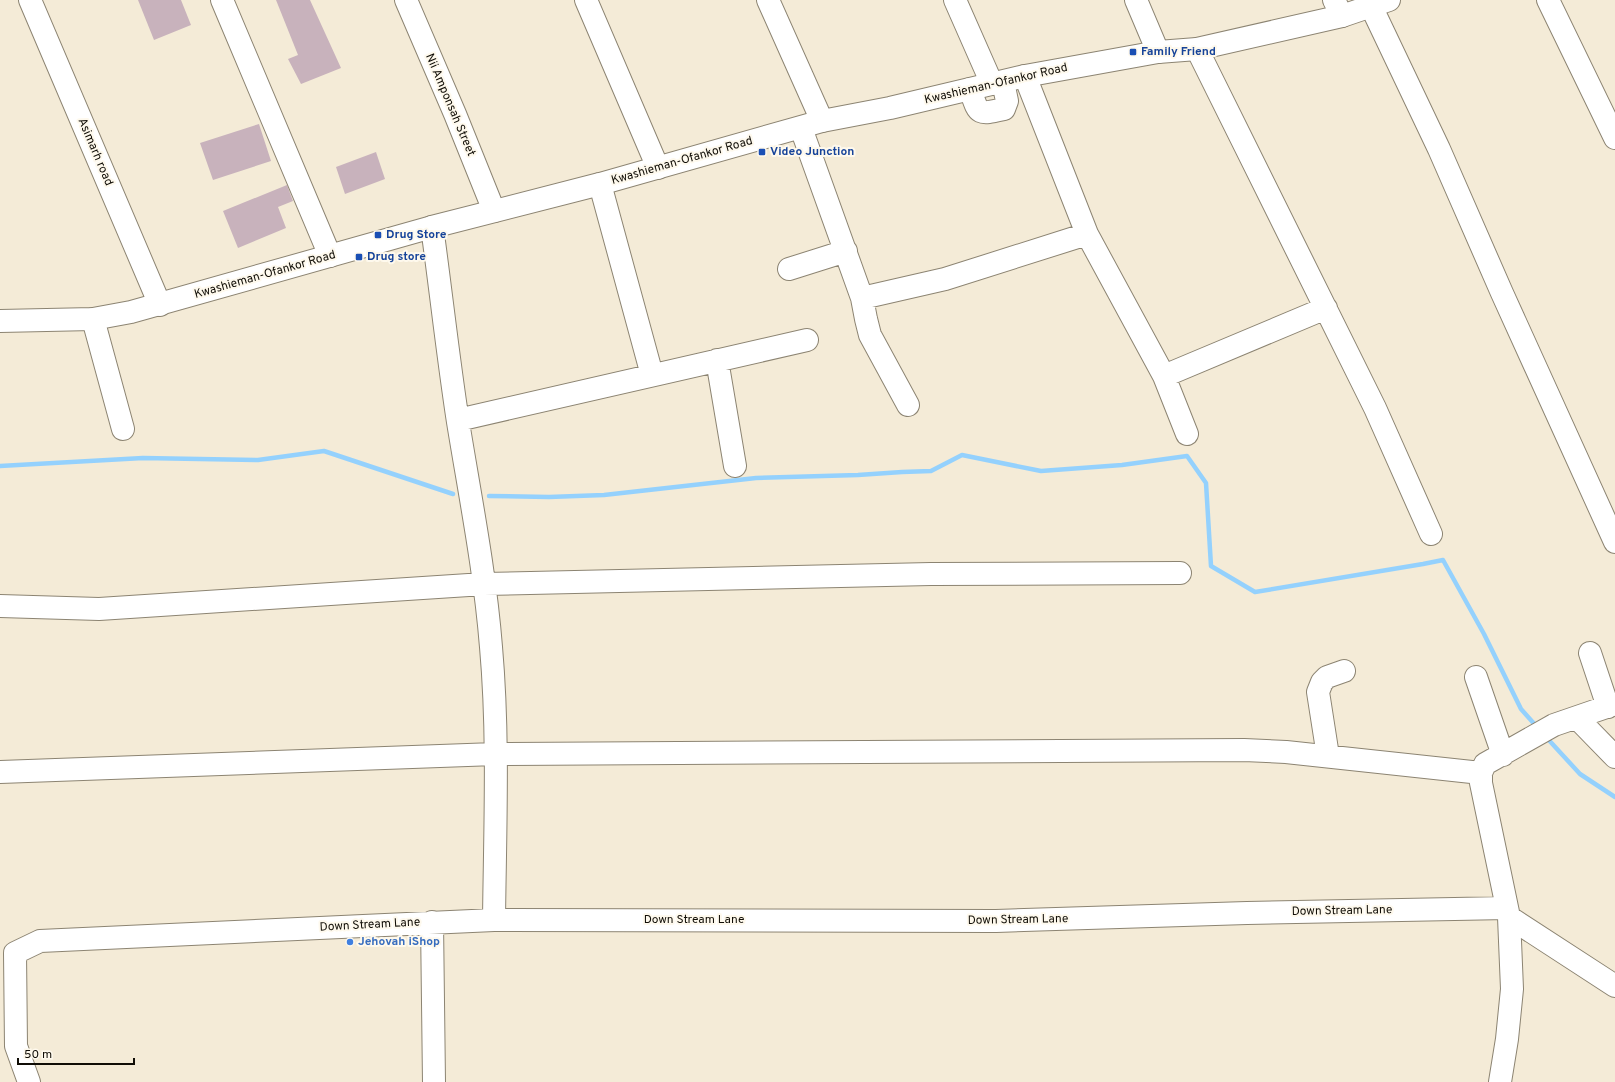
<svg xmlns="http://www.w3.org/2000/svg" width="1615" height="1082" viewBox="0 0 1615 1082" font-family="Overpass,sans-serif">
  <rect width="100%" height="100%" fill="#f4ebd7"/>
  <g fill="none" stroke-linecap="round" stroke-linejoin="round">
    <path stroke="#94d1fd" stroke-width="4.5" d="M0,466L143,458L258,460L324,451L453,494
      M489,496L549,497L604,495L756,478L858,475L902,472L931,471L962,455L1041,471L1122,465L1187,456L1206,483L1211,566L1255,592L1423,564L1443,560L1484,634L1521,709L1537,727
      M1546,737L1580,774L1615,797"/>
  </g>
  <path fill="#c8b2bc" d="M138,0H181L191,25L154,40Z
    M276,0H310L341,68L301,84L288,59L298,55Z
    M259,124L271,161L213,180L200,143Z
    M376,152L385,179L345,194L336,167Z
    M287,185L293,201L278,207L286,228L238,248L223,211Z"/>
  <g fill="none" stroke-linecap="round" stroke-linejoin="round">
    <defs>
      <path id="minor" d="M30,0L160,305
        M222,0L330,256
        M406,0L455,114L494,211
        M586,0L658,168
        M768,0L822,121
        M955,0L992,84
        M1136,0L1158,52
        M1334,0L1342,16
        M1548,0L1615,138
        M1371,6L1439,149L1502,293L1615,542
        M1197,49L1375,408L1431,534
        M1025,76L1087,234L1164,376L1187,434
        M970,89C979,115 977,115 1004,109L1007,101L1003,82
        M801,128L862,298L866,319L870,335L908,405
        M600,184L652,375
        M432,227C441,292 448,357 458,422C470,496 485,571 491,647C499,737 495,829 494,920
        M789,269L846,251
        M862,298L945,279L1087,234
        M93,319L123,429
        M717,360L735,466
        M1164,376L1326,308
        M458,420L807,340
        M0,606L99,609L484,584L931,574L1180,573
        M1590,653L1608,707
        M1476,677L1503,755
        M1577,718L1615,757
        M1328,756L1318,692L1322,682L1327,677L1344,671
        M0,772L495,754L1244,750L1286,752L1481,773
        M1509,917L1615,986
        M432,922L434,1082
        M29,1082L16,1046L15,953L40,941L494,920L996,921L1247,913L1507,908
        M1500,1082L1507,1039L1512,989L1509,917L1481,783V773L1485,764L1554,725L1615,704"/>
      <path id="major" d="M0,321L93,319L131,312L432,227L600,184L822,121L890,108L1025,76L1158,52L1197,49L1342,16L1389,0"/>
    </defs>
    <use href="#minor" stroke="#8c8472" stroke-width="24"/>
    <use href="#major" stroke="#8c8472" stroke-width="24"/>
    <use href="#minor" stroke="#fff" stroke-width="22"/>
    <use href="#major" stroke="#fff" stroke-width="22"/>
  </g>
  <g fill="#1a4fb4" stroke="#fef9ed" stroke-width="1.5">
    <rect x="1129" y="48" width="8" height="8" rx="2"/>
    <rect x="758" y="148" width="8" height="8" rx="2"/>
    <rect x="374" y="231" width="8" height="8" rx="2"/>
    <rect x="355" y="253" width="8" height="8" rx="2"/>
  </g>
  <circle fill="#3f7fe0" stroke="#fef9ed" stroke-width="1.5" cx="350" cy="942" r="4"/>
  <g text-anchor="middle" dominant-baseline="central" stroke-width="4" stroke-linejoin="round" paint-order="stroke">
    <g font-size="12" font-weight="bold" fill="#164399" stroke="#fef9ed" text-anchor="start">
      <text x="1141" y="52">Family Friend</text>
      <text x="770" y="152">Video Junction</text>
      <text x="386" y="235">Drug Store</text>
      <text x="367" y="257">Drug store</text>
    </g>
    <g font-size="12" fill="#100d06" stroke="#fef9ed">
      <text transform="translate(996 84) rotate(-13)">Kwashieman-Ofankor Road</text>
      <text transform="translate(450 105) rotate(67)">Nii Amponsah Street</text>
      <text transform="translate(95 152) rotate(67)">Asimarh road</text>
      <text transform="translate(682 161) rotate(-16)">Kwashieman-Ofankor Road</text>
      <text transform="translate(265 275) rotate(-16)">Kwashieman-Ofankor Road</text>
      <text transform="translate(1342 911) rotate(-1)">Down Stream Lane</text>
      <text x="694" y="920">Down Stream Lane</text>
      <text transform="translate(1018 920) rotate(-1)">Down Stream Lane</text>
      <text transform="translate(370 925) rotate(-3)">Down Stream Lane</text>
    </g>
    <g font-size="12" font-weight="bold" fill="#366cbe" stroke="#fef9ed" text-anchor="start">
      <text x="358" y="942">Jehovah iShop</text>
    </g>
  </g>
  <path d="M18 1058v6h116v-6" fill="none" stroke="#100d06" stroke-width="2"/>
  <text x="24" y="1058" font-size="12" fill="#100d06" stroke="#fef9ed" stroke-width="3" paint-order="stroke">50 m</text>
</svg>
